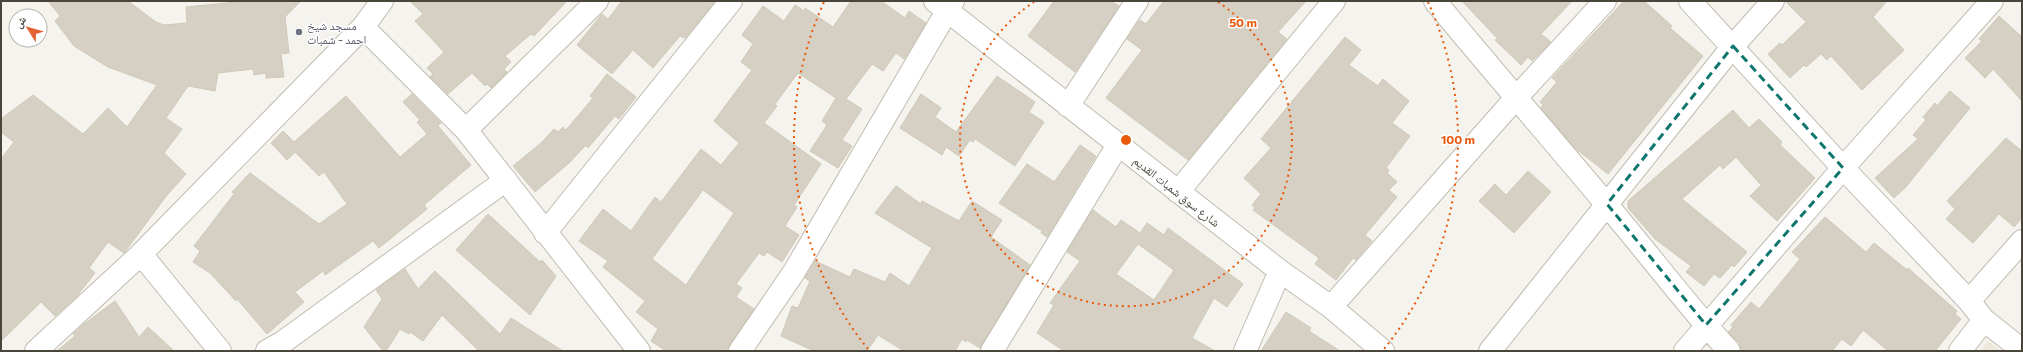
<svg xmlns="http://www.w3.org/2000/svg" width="2023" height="352" viewBox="0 0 2023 352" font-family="Commissioner,'Noto Naskh Arabic',sans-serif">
  <rect width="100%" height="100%" fill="#f5f3ed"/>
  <path fill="#ece9d8" d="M1988,341L2001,351H1981Z"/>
  <path fill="#d5d0c3" stroke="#cfc9b7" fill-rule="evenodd" d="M48,1H128L156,22L164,25L187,23L186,7L246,1H301L285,17L289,53L281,54L284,77L266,78V73L254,75L253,69L218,73L215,91L188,86L166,118L182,129L164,153L186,174L167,195L124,253L108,242L89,268L95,273L76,297L55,316L41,302L1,341V159L14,142L1,132V119L33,95L83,134L108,108L127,127L157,85L108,67L74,46L55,21L60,16Z
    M410,1H567L534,36L531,34L505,56L511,62L504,69L507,72L491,88L487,84L485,86L472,73L448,94L430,77L433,74L427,68L444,52L415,21L423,14Z
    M622,1H715L685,38L680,36L653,68L633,50L612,74L577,45L602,14L608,19Z
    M851,1H881L905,18L909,11L926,23L904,59L896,53L883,71L872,64L846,99L862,109L842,140L852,146L838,168L810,151L827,125L822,121L836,98L798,73L775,104L777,106L764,123L821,164L794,205L797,207L785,226L799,235L782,262L767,252L764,256L759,253L736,284L742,288L736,297L754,309L726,351H666L651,341L658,329L636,312L645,301L603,267L608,261L579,241L603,209L631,231L655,197L661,202L701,149L721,165L739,143L714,121L752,70L741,62L753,44L742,35L763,6L784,21L795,5L804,11L805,8L833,27ZM703,190L734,213L686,285L652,259Z
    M1054,1H1111L1119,6L1075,72L1028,36Z
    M1164,1H1306L1278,32L1287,39L1188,160L1106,98L1142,50L1127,39L1140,20L1146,24Z
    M1462,1H1572L1541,34L1551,42L1532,61L1528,57L1521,65L1495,40L1497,38Z
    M1624,1H1644L1672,26L1670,28L1703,56L1608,174L1575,148L1541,108L1543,105L1540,102L1557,82L1552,78Z
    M1785,1H1887L1873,17L1904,50L1862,90L1831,56L1827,60L1821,54L1806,67L1804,65L1790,78L1768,54L1780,43L1782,45L1806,22Z
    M1999,16L2022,37V101L1993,69L1985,78L1965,58L1982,41L1979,39Z
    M1345,37L1361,50L1349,65L1378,86L1383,79L1409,101L1392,123L1410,136L1386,168L1389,170L1387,173L1397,182L1389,190L1397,197L1365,235L1372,241L1356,260L1353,258L1336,280L1315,264L1319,258L1253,210L1255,208L1252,205L1261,194L1244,178L1271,148L1261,139Z
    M607,74L636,97L619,119L615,116L588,148L586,145L569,163L535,192L513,166L541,143L554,129L558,132L563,127L566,130L593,98L590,96Z
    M997,76L1035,102L1029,112L1044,122L1015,166L975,139L973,142L970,140L959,156L946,147L942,155L900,128L921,94L941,108L935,117L956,132Z
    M1950,91L1970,108L1905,188L1894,198L1875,178L1918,139L1913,135L1926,120L1923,117L1935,103L1937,106Z
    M412,94L441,123L438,126L471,165L424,205L427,209L379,248L373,241L325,275L323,271L295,292L304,302L267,334L237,299L236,301L210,273L193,262L200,251L194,246L234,194L232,192L250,173L319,224L347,204L324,172L319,176L295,152L287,160L271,143L283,131L294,142L346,96L400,157L427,134L417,122L420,120L403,102Z
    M1733,110L1749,128L1759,119L1782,142L1780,145L1815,178L1777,221L1750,196L1761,185L1736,157L1723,169L1720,165L1682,199L1747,252L1734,267L1732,265L1720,278L1714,274L1704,286L1686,272L1691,266L1655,239L1628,208V201Z
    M2006,138L2022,151V218L2014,227L1999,214L1973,243L1946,219L1955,209L1947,201Z
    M1080,145L1096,156L1047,237L1041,233L1042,231L999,203L1027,164L1053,181H1055Z
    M1528,171L1551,192L1514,233L1479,201L1495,184L1506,195Z
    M896,186L921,204L922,201L959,221L972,201L1002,220L991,237L1030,265L980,348L967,340L966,342L962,339L955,351H904L878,335L867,351H814L781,336L792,306L798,308L810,281L805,278L815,261L850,277L854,269L885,282L890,273L909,286L932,248L875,213Z
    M1093,210L1116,227L1121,220L1140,233L1147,223L1164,235L1168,228L1243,284L1227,307L1214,298L1192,338L1215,351H1064L1037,333L1054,305L1050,303L1080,261L1067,252ZM1138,244L1174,270L1154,300L1116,274Z
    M488,214L540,262L542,260L556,276L530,315L456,250Z
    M1825,217L1866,252L1874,243L1907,270L1908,268L1957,311L1955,314L1961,319L1935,351H1888L1863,330L1851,346L1842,339L1832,351H1741L1739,343L1728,332L1733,327L1731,325L1751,302L1759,309L1800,259L1792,252Z
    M405,269L418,289L435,271L500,334L511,318L563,351H479L442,315L423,341L410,332L409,334L400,329L386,351H383L364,327L382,299L376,290Z
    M115,301L139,337L148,327L174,351H57L75,336L73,334L84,324Z
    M1286,312L1311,328L1309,331L1340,351H1261Z"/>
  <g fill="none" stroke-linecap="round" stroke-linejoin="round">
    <defs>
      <path id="minor" d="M935,1L1280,271L1331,307L1383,351
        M1435,1C1492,70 1550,137 1607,205C1648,253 1686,304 1729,351
        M1690,1L1843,168L1969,301L1984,320L2022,350
        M363,27L466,130L639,351
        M1068,106L1137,1
        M466,130L597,1
        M1178,192L1334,1
        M545,233L731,1
        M141,254L220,351
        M1969,301L2022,241
        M1331,307L1515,99L1605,1
        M36,351L141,254L363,27L382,1
        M267,351L283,342L506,180
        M740,351L794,272L953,1
        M992,351L1118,145
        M1245,351L1280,271
        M1490,351L1733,46L1773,1
        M1685,351L1843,168L1992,1
        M1960,351L1984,320"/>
    </defs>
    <use href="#minor" stroke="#c0bcb0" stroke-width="24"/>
    <use href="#minor" stroke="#fff" stroke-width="22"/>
  </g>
  <path fill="none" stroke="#0f766e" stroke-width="3" stroke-dasharray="8 5" stroke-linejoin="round" d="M1733,46L1843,168L1706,325L1607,204Z"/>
  <g fill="none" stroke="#e8590c" stroke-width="2" stroke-dasharray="2 4">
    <path d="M1218 2A166 166 0 1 1 1034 2"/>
    <path d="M868 349A332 332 0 0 1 824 2M1428 2A332 332 0 0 1 1384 349"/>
  </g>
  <circle fill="#6b7280" stroke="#fff" stroke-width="1.5" cx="299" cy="32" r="4"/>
  <g text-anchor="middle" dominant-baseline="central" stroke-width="3" stroke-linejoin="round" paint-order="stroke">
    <g font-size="12" fill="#5b616d" stroke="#fff" text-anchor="start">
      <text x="307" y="25">مسجد شيخ<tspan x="307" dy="14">احمد - شمبات</tspan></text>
    </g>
    <g font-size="12" fill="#49453b" stroke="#fff">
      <text transform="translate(1177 191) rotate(38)">شارع سوق شمبات القديم</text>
    </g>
  </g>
  <circle cx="1126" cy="140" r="6" fill="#e8590c" stroke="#fff" stroke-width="2"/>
  <g font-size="12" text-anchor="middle" font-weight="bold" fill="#e8590c" stroke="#fff" stroke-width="3" stroke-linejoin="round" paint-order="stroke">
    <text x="1243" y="27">50 m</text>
    <text x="1458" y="144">100 m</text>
  </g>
  <rect width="2023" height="352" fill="none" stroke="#49453b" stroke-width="4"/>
  <g transform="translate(28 28) rotate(307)"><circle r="19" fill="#ffffff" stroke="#b6b5b1"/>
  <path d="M0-3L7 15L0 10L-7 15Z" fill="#e46334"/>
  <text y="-6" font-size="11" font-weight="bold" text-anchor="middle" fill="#49453b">ش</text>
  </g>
</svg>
